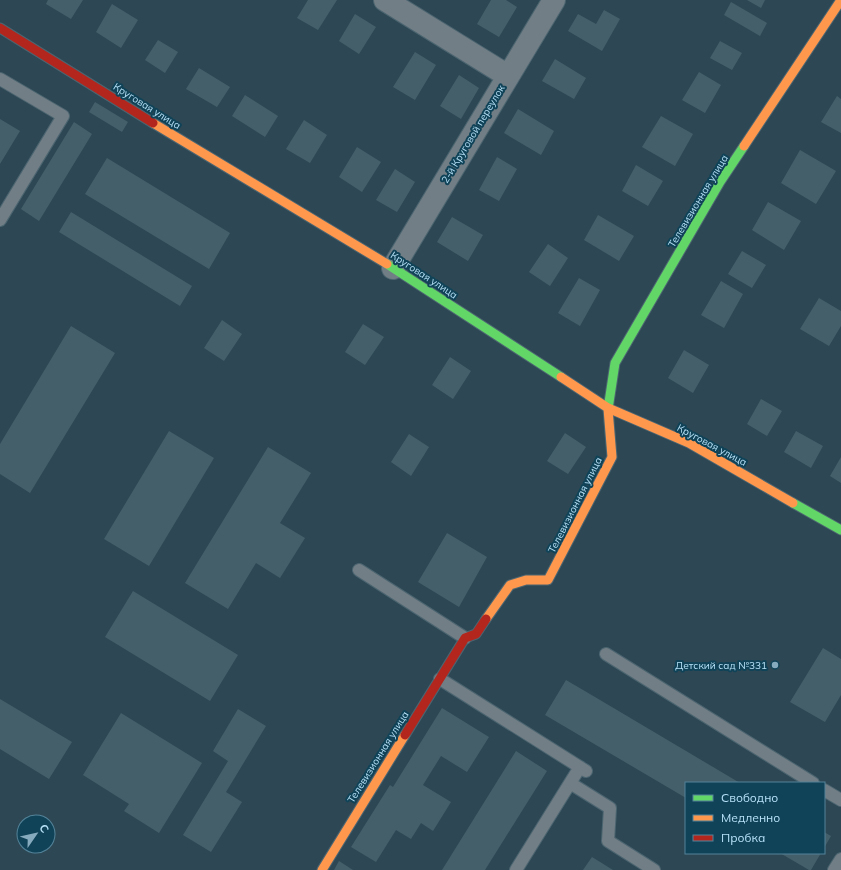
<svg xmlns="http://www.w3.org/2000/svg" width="841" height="870" viewBox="0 0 841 870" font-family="Mulish,sans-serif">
  <rect width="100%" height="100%" fill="#2d4854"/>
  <path fill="#445f6a" d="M48,0H83L71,19L46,4Z
    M308,0H337L318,30L297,18Z
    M491,0H506L517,7L499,37L477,24Z
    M747,0H765L761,8Z
    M731,2L767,23L760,36L724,15Z
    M112,4L138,20L121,48L96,32Z
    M604,10L620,19L602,51L568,31L578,14L596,24Z
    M355,14L376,27L359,54L339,41Z
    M158,40L178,52L165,73L145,60Z
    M720,41L742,53L732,70L710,58Z
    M415,52L436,65L415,100L393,87Z
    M555,59L586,78L574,99L542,81Z
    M199,68L230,87L217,107L186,89Z
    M699,72L721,85L705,113L682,100Z
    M459,75L479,88L461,119L440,106Z
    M245,95L278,116L265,137L232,116Z
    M837,96L841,99V133L821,122Z
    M95,102L128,122L122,132L89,112Z
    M518,109L554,131L541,155L504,133Z
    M661,116L693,134L675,166L642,147Z
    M0,119L20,131L0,164Z
    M304,120L327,135L310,163L286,149Z
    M74,122L92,134L39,221L21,209Z
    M357,147L381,162L362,192L339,177Z
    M800,150L836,171L816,204L781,183Z
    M497,157L517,169L499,201L479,190Z
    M107,158L230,233L209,269L85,194Z
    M636,165L663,181L648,206L622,191Z
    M395,169L415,182L397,212L376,200Z
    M768,202L801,221L784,250L752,230Z
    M71,212L192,286L180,306L59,232Z
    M598,215L634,236L619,261L584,240Z
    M452,217L483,235L468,261L437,242Z
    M548,244L568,258L550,286L529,272Z
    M742,251L766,265L752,288L728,274Z
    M579,278L600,290L580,326L558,313Z
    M721,281L743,294L724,328L701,315Z
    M819,298L841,311V326L829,346L800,329Z
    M222,320L242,334L224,361L204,348Z
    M363,324L384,337L365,365L345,352Z
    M71,326L115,353L30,493L0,474V444Z
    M684,350L709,365L693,393L668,378Z
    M450,357L471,371L453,399L432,385Z
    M761,399L782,411L767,436L747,424Z
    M169,431L214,458L149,566L104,539Z
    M796,431L823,446L811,468L784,452Z
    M565,433L586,447L568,474L547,461Z
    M409,434L429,447L411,476L391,462Z
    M268,447L311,473L280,523L305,538L280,578L256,563L228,609L185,583Z
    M841,457V483L830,476Z
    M447,533L487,557L459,607L418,582Z
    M133,591L238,655L210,701L105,637Z
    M823,648L841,659V695L825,722L790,702Z
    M566,680L595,697L740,783H686V798L545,715Z
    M0,699L72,742L49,779L0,749Z
    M442,708L489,737L467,772L441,756L423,785L451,802L433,831L421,823L411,839L396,830L376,862L351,847L390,785L393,787Z
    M238,709L266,726L226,792L242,802L211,852L183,835L228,761L213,751Z
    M121,713L202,763L159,833L124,811L129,804L83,775Z
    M516,751L547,771L485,870H442Z
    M824,832L831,836L824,848Z
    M780,853H821L811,870H809Z
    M592,857L613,870H583Z
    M339,861L353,870H334Z"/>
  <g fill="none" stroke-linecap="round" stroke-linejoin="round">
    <defs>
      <path id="lane" d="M0,79L63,116L0,220
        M359,570L465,638
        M606,654L813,783
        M440,679L586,771
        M570,783L610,808L608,841L654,870
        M824,790L841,800
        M516,870L580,767
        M834,870L841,859"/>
      <path id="street" d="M385,0L508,76
        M393,268L554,0"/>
      <path id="fast" d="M387,264L561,377
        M608,409L615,363L720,182L744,146
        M793,503L841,530"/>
      <path id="slow" d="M153,123L387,264
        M744,146L841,0
        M561,377L608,408L689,443L793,503
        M486,619L510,585L526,580H548L612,457L608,409
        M322,870L405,735"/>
      <path id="jam" d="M0,28L153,123
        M405,735L465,638L476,634L486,619"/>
    </defs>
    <use href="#lane" stroke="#4c6571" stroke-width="14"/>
    <use href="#street" stroke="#4c6571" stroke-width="24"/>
    <use href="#fast" stroke="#4c6571" stroke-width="11"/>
    <use href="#slow" stroke="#4c6571" stroke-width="11"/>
    <use href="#jam" stroke="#4c6571" stroke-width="11"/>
    <use href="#lane" stroke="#727e85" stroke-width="12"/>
    <use href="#street" stroke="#727e85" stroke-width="22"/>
    <use href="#fast" stroke="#63d668" stroke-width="9"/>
    <use href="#slow" stroke="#ff974d" stroke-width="9"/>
    <use href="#jam" stroke="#b3261e" stroke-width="9"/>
  </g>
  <circle fill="#87abbe" stroke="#104358" stroke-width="1.5" cx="775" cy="665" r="4"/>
  <g text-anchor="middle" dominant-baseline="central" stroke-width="4" stroke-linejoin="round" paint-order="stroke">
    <g font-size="10" fill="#b7e1f7" stroke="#104358">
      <text transform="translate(147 106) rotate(32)">Круговая улица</text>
      <text transform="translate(473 134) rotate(-59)">2-й Круговой переулок</text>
      <text transform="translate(698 201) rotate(-59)">Телевизионная улица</text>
      <text transform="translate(424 275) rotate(33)">Круговая улица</text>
      <text transform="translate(712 445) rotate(28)">Круговая улица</text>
      <text transform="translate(575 505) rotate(-63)">Телевизионная улица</text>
      <text transform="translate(378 757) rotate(-58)">Телевизионная улица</text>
    </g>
    <g font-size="10" fill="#b7e1f7" stroke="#104358" text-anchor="end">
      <text x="767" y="665">Детский сад №331</text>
    </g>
  </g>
  <rect x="685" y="782" width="140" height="72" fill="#104358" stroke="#538298"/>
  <rect x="693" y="795" width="20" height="6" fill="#63d668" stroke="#538298"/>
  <text x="721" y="802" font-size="12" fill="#b7e1f7">Свободно</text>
  <rect x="693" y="815" width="20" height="6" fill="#ff974d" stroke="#538298"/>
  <text x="721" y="822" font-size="12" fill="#b7e1f7">Медленно</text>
  <rect x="693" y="835" width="20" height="6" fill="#b3261e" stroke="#538298"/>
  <text x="721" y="842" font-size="12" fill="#b7e1f7">Пробка</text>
  <g transform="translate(36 834) rotate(56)"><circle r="19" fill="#104358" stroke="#538298"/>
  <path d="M0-3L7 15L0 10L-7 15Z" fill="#87abbe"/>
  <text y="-6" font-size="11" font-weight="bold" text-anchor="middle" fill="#b7e1f7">С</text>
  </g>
</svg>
